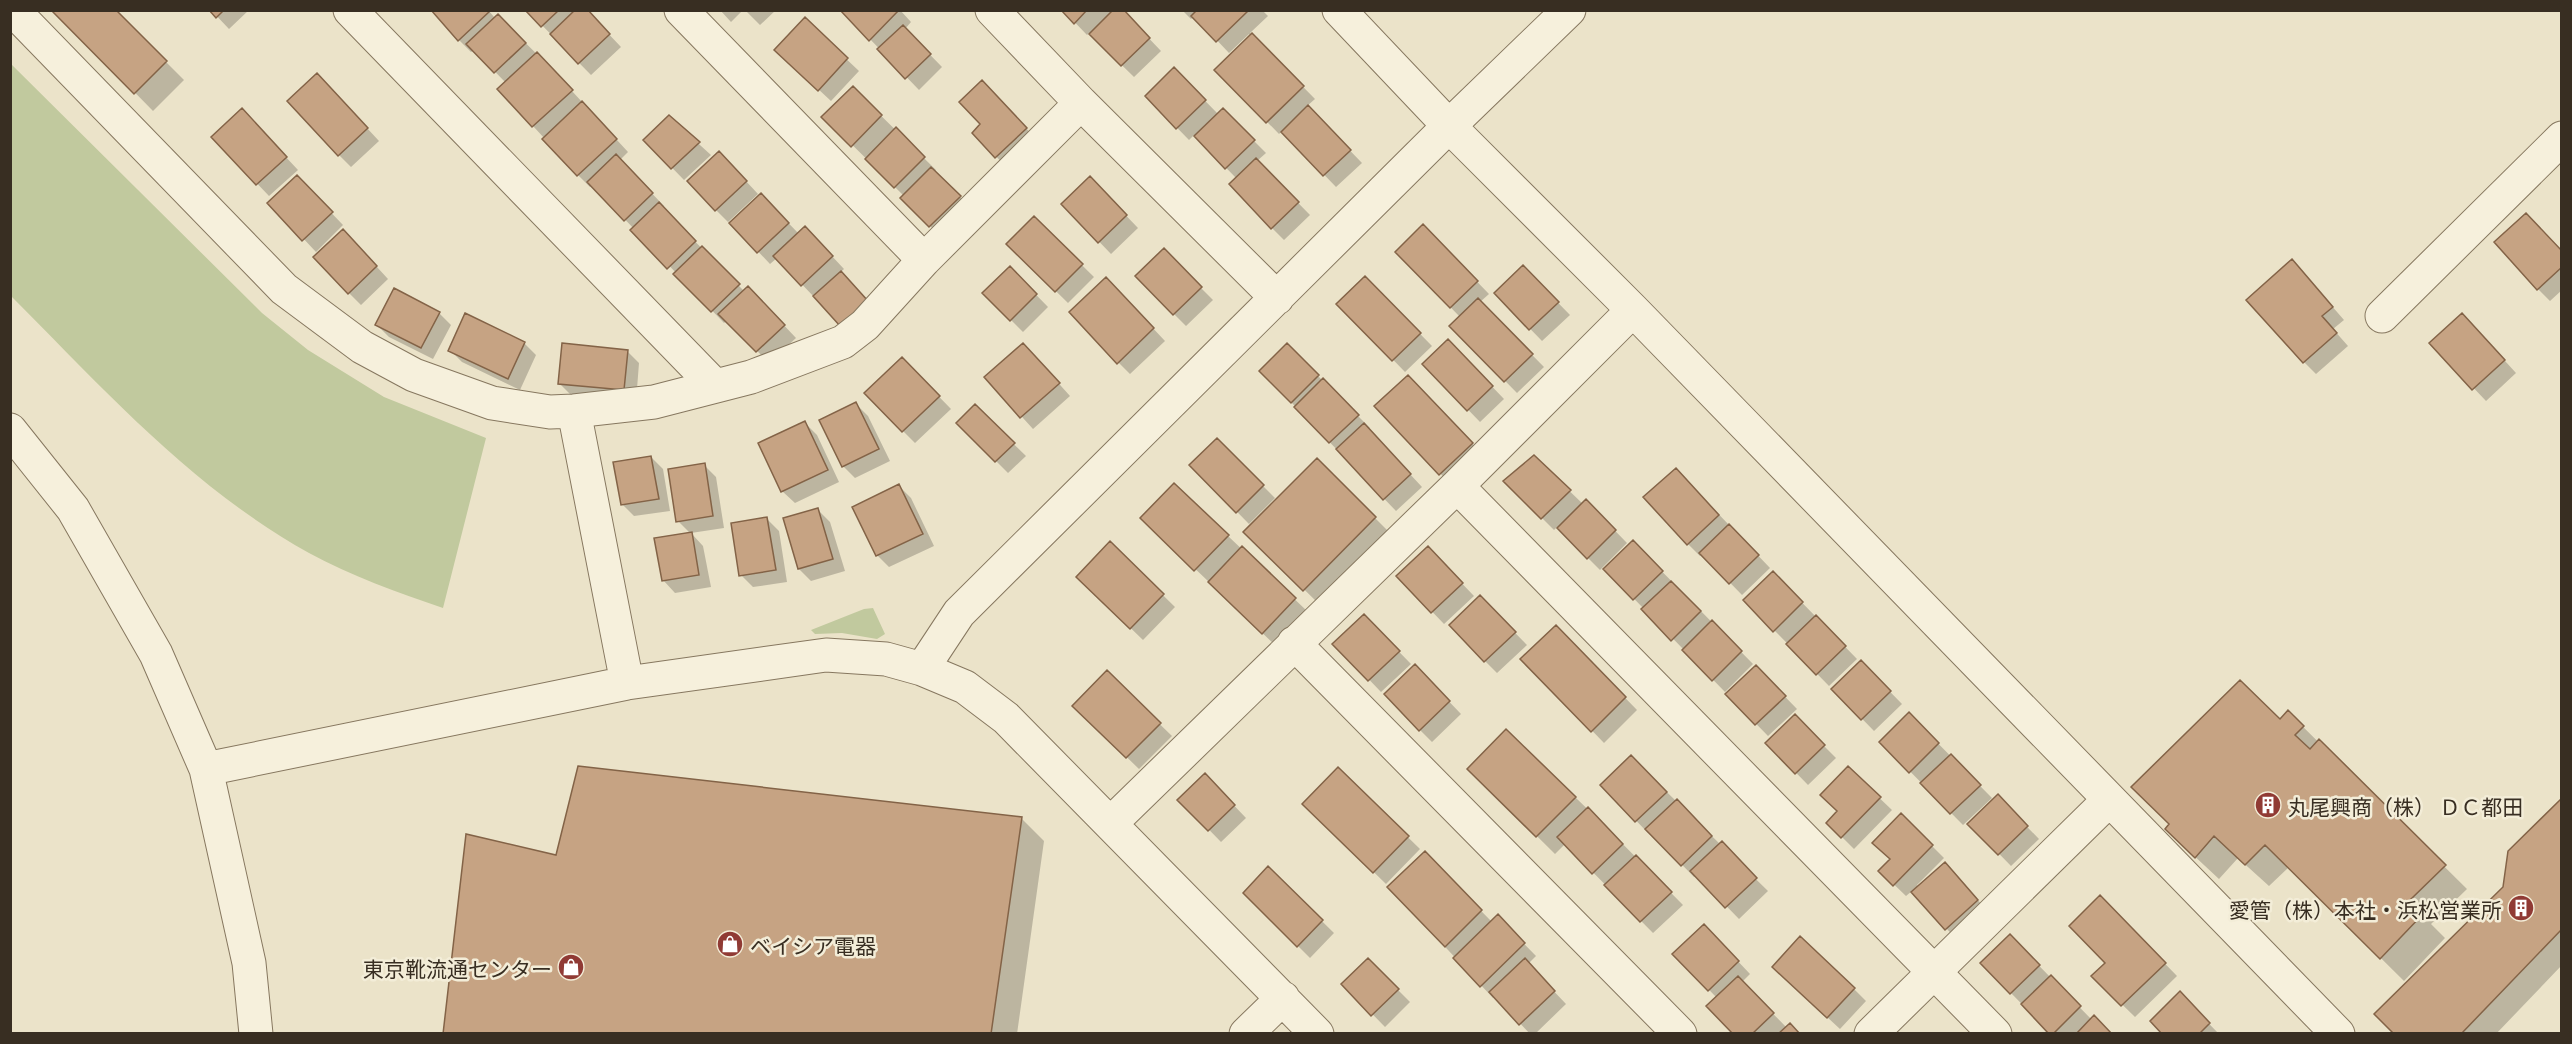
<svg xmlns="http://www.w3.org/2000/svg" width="2572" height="1044" viewBox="0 0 2572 1044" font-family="Literata,'Noto Sans JP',serif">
  <rect width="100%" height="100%" fill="#ebe3c9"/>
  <path fill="#c1c99e" d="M10,63L262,313L308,350L384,397L486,438L443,608C397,592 351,576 309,553C192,488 104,389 11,296Z
    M873,608L885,634L877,639L842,633L815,634L811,630L864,609Z"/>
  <path fill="#0003" d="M54,10H114L184,80L153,111Z
    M211,10H249L229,29Z
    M488,10L495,18L498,16L549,66L628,152L620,160L664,206L662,208L744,291L760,300L796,338L769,363L727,320L724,323L592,185L590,187L578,175L499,89L506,83L474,50L471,52L459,40Z
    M527,10H586L621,47L591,75Z
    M720,10H743L731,22Z
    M745,10H776L760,25Z
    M842,10H900L911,22L905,29L942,67L919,90Z
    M1063,10H1122L1161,51L1134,77L1089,33L1087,35Z
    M1182,10H1262L1268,16L1250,33L1315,99L1307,106L1362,163L1336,187L1282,131L1279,134L1216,70L1251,36L1249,34L1229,53L1194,16L1191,19Z
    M805,20L859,71L831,101L789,62Z
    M1174,69L1218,114L1223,110L1266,153L1257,161L1310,215L1284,240L1272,228L1237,179L1194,135L1189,140L1147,97Z
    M329,87L379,141L351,167L339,155Z
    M853,88L936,170L935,172L972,209L942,238L902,198L904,196L824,117Z
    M994,94L1038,141L1008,169L974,133L982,124Z
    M669,117L711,155L684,180L645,140Z
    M254,123L298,170L269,196L213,137Z
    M731,165L758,194L728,222L716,210Z
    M297,177L343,225L316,252L270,203Z
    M1090,178L1138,228L1111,254L1063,204Z
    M773,207L799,234L817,240L844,269L814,297L777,258L770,264L731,223Z
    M1034,218L1094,277L1068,303L1008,244Z
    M1423,226L1489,294L1480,302L1544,367L1517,393L1451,326L1460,317L1397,252Z
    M355,243L388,279L361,305L349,293Z
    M1164,251L1213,300L1186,326L1174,314Z
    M2562,252V290L2550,301L2538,289Z
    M1523,267L1570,315L1542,341L1496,294Z
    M1010,268L1048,307L1023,332L984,293Z
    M2304,274L2344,320L2333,329L2348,346L2316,374L2304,362Z
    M1365,278L1432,346L1405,372L1339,304Z
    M1118,291L1165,341L1130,374L1118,362Z
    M439,313L451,325L433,359L389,337L377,325Z
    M2474,327L2516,373L2486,401L2431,343Z
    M524,343L536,355L520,390L462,362L450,350Z
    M1287,345L1370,428L1368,429L1422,487L1396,511L1261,371Z
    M627,351L639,363L636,402L572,396L559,383Z
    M1460,353L1504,399L1480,422L1424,364Z
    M1035,357L1070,396L1033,429L986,377Z
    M914,371L951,409L915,443L903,431Z
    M1420,389L1484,456L1452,486L1377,406Z
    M856,404L868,416L890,461L855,478L843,466Z
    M975,406L1026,456L1008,473L958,423Z
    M804,422L817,435L839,482L795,503L782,491Z
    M1217,440L1275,498L1249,524L1191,465Z
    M651,457L663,469L670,511L634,516L622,504Z
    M1534,457L1583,504L1586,501L1627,543L1600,570L1557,527L1554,530L1505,481Z
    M1317,460L1393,536L1322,607L1246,532Z
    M704,465L716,477L724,528L691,533L703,546L711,587L675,593L663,580L691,534L678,521Z
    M1688,482L1770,568L1742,595L1702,554L1700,556L1688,544Z
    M899,486L911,498L934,546L889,567L877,555Z
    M818,510L830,522L845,571L811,581L799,569Z
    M1142,518L1228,536L1307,611L1275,645Z
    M767,519L779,531L787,582L753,587L741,575Z
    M1633,542L1753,664L1725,692L1605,569Z
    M1111,544L1175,607L1143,640L1078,577Z
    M1428,548L1474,596L1444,624L1398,576Z
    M1773,573L1857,659L1829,686L1774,630Z
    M1480,597L1527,645L1497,673L1485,661Z
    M1364,616L1411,664L1381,692L1335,644Z
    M1556,627L1637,710L1604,743L1523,659Z
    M1861,662L1902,704L1874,731L1833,689Z
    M1415,666L1461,714L1432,742L1420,730Z
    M1756,667L1797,709L1768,736L1727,694Z
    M1107,673L1172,736L1139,769L1074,706Z
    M2288,712L2467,889L2431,924L2445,938L2404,981L2289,867L2269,886L2238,858L2219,879L2190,852Z
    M1909,714L1992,798L1963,825L1881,742Z
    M1795,717L1836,758L1808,785L1767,743Z
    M1506,731L1600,821L1683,905L1653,933L1565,844L1555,854L1469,769Z
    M1631,757L1768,891L1739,919L1696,875L1694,877L1650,832L1648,833L1602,785Z
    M1848,768L1892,810L1854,849L1840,835L1839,811Z
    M1338,769L1420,849L1386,884L1304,804Z
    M1205,775L1246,818L1221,842L1180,800Z
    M1998,797L2039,839L2011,866L1970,824Z
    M2562,800V965L2496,1034H2396L2504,887Z
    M1901,815L1944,858L1917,885L1919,887L1957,876L1989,913L1958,941L1912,891L1906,896L1880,871L1891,859Z
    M1021,818L1044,841L1017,1034H445L557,857Z
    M1425,854L1492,922L1498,917L1536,956L1528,964L1566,1004L1535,1034H1530L1495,996L1493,998L1389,887Z
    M1268,868L1334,933L1310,958L1245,893Z
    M2100,897L2177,976L2135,1017L2093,976L2107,963Z
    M2010,936L2092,1020L2110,1034H2051L2011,993Z
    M1716,938L1750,974L1742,982L1787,1028L1798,1034H1735L1717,998L1674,954Z
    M1368,960L1410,1002L1385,1027L1343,984Z
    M1786,979L1854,989L1866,1001L1840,1029Z
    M2180,994L2219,1034H2164Z"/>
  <path fill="#c6a383" stroke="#836347" stroke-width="1.5" d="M51,10H116L167,61L134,94Z
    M209,10H224L216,18Z
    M431,10H489L490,11L458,41Z
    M525,10H559L541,27Z
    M575,10H588L610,34L578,64L550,34Z
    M840,10H899L869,41Z
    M1061,10H1087L1074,24Z
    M1113,10H1124L1150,38L1121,66L1089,34Z
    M1197,10H1249L1216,42L1191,16Z
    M498,14L526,43L494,73L466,44Z
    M805,17L848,58L818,91L774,50Z
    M903,25L931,54L905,79L877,49Z
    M1252,33L1304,86L1266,123L1214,70Z
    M537,52L573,90L532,127L497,89Z
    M1174,67L1206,100L1176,129L1145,96Z
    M317,73L368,128L338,156L287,101Z
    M982,80L1027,128L995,158L972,133L980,124L959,102Z
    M853,86L882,115L851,147L821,117Z
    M582,101L617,139L577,176L542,139Z
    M1308,105L1351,150L1323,176L1281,132Z
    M242,108L287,157L256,185L211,137Z
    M1223,108L1255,140L1225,169L1194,136Z
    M669,115L700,142L671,169L643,140Z
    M896,127L925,157L894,188L865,159Z
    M719,151L747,181L715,211L687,181Z
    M616,154L653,193L624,221L587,182Z
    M1256,158L1299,202L1271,229L1229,184Z
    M931,167L961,196L929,227L900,198Z
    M297,175L333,212L302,241L267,203Z
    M1090,176L1127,215L1098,243L1061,204Z
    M761,193L789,223L757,253L729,223Z
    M659,202L696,241L667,269L630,230Z
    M2526,213L2562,251V267L2537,290L2494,242Z
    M1034,216L1083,264L1055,292L1006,244Z
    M1423,224L1478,281L1450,308L1395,252Z
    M805,226L833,256L801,286L773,256Z
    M343,229L377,266L348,294L313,257Z
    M702,246L740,284L711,312L673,274Z
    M1164,248L1202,287L1173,315L1135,276Z
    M2292,259L2333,307L2322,316L2337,333L2303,363L2246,300Z
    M1523,265L1559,302L1529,330L1494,293Z
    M1010,266L1037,294L1010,321L982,293Z
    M841,271L868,301L840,326L813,296Z
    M1365,276L1421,333L1392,361L1336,304Z
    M1106,277L1154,328L1117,364L1069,312Z
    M748,286L785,325L756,352L718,314Z
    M394,288L440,312L421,348L375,325Z
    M1478,298L1533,354L1504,382L1449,326Z
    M465,313L525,342L508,379L448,351Z
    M2462,313L2505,360L2472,390L2429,343Z
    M1448,339L1493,386L1467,411L1422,364Z
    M562,343L628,350L624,390L558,384Z
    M1023,343L1060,383L1020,418L984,377Z
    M1287,343L1319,375L1291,403L1259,371Z
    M902,357L940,396L902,432L864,393Z
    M1408,375L1473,443L1439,475L1374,406Z
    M1323,378L1359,415L1329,443L1294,407Z
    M856,402L879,449L842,467L819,420Z
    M975,404L1015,443L995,462L956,423Z
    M805,421L828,470L781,492L758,443Z
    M1364,423L1411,474L1383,500L1336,449Z
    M1217,438L1264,485L1236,513L1189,465Z
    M1534,455L1571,490L1541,519L1503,481Z
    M651,456L659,499L621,505L613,462Z
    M1317,458L1376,517L1303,591L1243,532Z
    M705,463L713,516L676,522L668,469Z
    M1676,468L1719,515L1687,545L1643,497Z
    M1174,483L1229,535L1194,571L1140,518Z
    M899,484L923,534L876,556L852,507Z
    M1586,499L1616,530L1587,559L1557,528Z
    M818,508L833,559L798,569L783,518Z
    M767,517L776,570L739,576L731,523Z
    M1729,524L1759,555L1729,584L1699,553Z
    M692,532L699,575L662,581L654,538Z
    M1633,540L1663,571L1633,600L1603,569Z
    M1110,541L1164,594L1130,629L1076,577Z
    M1242,546L1296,598L1262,634L1208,582Z
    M1428,546L1463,583L1431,613L1396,576Z
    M1773,571L1803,602L1773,632L1743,600Z
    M1671,581L1701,611L1671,641L1641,609Z
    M1480,595L1516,632L1484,662L1449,625Z
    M1364,614L1400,651L1368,681L1332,644Z
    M1816,615L1846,646L1816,675L1786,644Z
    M1712,620L1742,651L1712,681L1682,650Z
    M1556,625L1626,697L1591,732L1520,659Z
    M1861,660L1891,691L1861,720L1831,689Z
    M1415,664L1450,701L1419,731L1384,694Z
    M1756,665L1786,696L1755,725L1725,694Z
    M1107,670L1161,723L1126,758L1072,706Z
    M2240,680L2280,719L2288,710L2304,726L2295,735L2310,749L2319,739L2446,865L2409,901L2423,914L2380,959L2265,845L2245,865L2214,836L2195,858L2165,829L2169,824L2131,787Z
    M1909,712L1939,743L1909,773L1879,742Z
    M1795,714L1825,745L1795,774L1765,743Z
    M1506,729L1576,797L1536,837L1467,769Z
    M1951,754L1981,785L1950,814L1920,783Z
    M1631,755L1667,792L1635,822L1600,785Z
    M578,766L1022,817L991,1034H443L466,834L556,855Z
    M1848,766L1881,797L1841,838L1826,823L1837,811L1820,795Z
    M1338,767L1409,836L1373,873L1302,804Z
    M1205,773L1235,805L1208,831L1177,800Z
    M1998,794L2028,826L1998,855L1967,824Z
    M2562,798V929L2461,1034H2394L2374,1014L2503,887L2508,851Z
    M1677,799L1712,836L1681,866L1645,829Z
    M1588,807L1623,844L1592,874L1557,837Z
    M1901,813L1933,845L1893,886L1878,871L1890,859L1872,843Z
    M1722,841L1757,878L1725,908L1690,871Z
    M1425,851L1482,910L1445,947L1387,887Z
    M1636,855L1672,892L1640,922L1604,885Z
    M1945,862L1978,900L1945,930L1911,892Z
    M1268,866L1323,920L1297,947L1243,893Z
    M2100,895L2166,963L2121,1006L2091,976L2105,963L2069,926Z
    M1498,914L1525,943L1480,987L1453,958Z
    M1704,924L1739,961L1708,991L1672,954Z
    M2010,934L2040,965L2010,994L1980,963Z
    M1800,936L1855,988L1827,1018L1772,967Z
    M1368,958L1399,989L1371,1016L1341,984Z
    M1525,958L1555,991L1519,1025L1489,992Z
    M2051,975L2081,1006L2053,1034H2049L2021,1004Z
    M1738,976L1774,1013L1752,1034H1733L1706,1006Z
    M2180,991L2210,1023L2199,1034H2162L2150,1021Z
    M2094,1015L2112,1034H2076Z
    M1790,1023L1800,1034H1778Z"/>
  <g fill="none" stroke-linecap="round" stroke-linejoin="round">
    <defs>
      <path id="minor" d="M13,10L284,289L362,347L414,375L492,403L550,412L574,411L654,402L751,377L843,342L865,325L924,260L681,10
        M350,10L715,386
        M1339,10L1449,126L1633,310L2338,1034
        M1081,103L1277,298
        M924,260L1081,103L992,10
        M2382,316L2562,138
        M574,411L627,683
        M10,430L73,509L156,654L206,769
        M1457,486L1995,1034
        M1294,643L1680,1034
        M922,669L959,613L1449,126L1569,10
        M1111,823L1457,486L1633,310
        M256,1034L249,963L206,769L627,683L826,655L886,659L922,669L965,687L1006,718L1317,1034
        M1246,1034L1283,998
        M1871,1034L2109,800"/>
    </defs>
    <use href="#minor" stroke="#86775f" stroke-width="35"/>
    <use href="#minor" stroke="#f6f0dc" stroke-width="33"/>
  </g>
  <defs>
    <symbol id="building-disc" viewBox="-11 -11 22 22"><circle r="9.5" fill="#903a34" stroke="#f3edd8"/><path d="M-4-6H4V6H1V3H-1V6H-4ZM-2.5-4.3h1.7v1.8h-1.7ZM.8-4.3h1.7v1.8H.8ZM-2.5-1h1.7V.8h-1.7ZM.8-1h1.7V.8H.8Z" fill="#fff"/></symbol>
    <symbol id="shop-disc" viewBox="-11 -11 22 22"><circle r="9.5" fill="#903a34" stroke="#f3edd8"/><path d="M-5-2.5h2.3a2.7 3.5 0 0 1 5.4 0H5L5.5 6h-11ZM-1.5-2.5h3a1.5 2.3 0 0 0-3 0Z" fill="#fff"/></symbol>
  </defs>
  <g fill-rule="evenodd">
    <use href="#building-disc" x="2253" y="790" width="30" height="30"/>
    <use href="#building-disc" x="2506" y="893" width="30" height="30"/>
    <use href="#shop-disc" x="715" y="929" width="30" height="30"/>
    <use href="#shop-disc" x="556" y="952" width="30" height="30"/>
  </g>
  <g text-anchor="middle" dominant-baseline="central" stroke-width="5" stroke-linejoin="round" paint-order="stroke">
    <g font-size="21" fill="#382e22" stroke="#f3edd8" text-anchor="start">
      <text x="2288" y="805">丸尾興商（株） ＤＣ都田</text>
      <text x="2502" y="908" text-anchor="end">愛管（株）本社・浜松営業所</text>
      <text x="750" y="944">ベイシア電器</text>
      <text x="552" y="967" text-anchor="end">東京靴流通センター</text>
    </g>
  </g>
  <rect width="2572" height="1044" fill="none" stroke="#382e22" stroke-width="24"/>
</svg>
